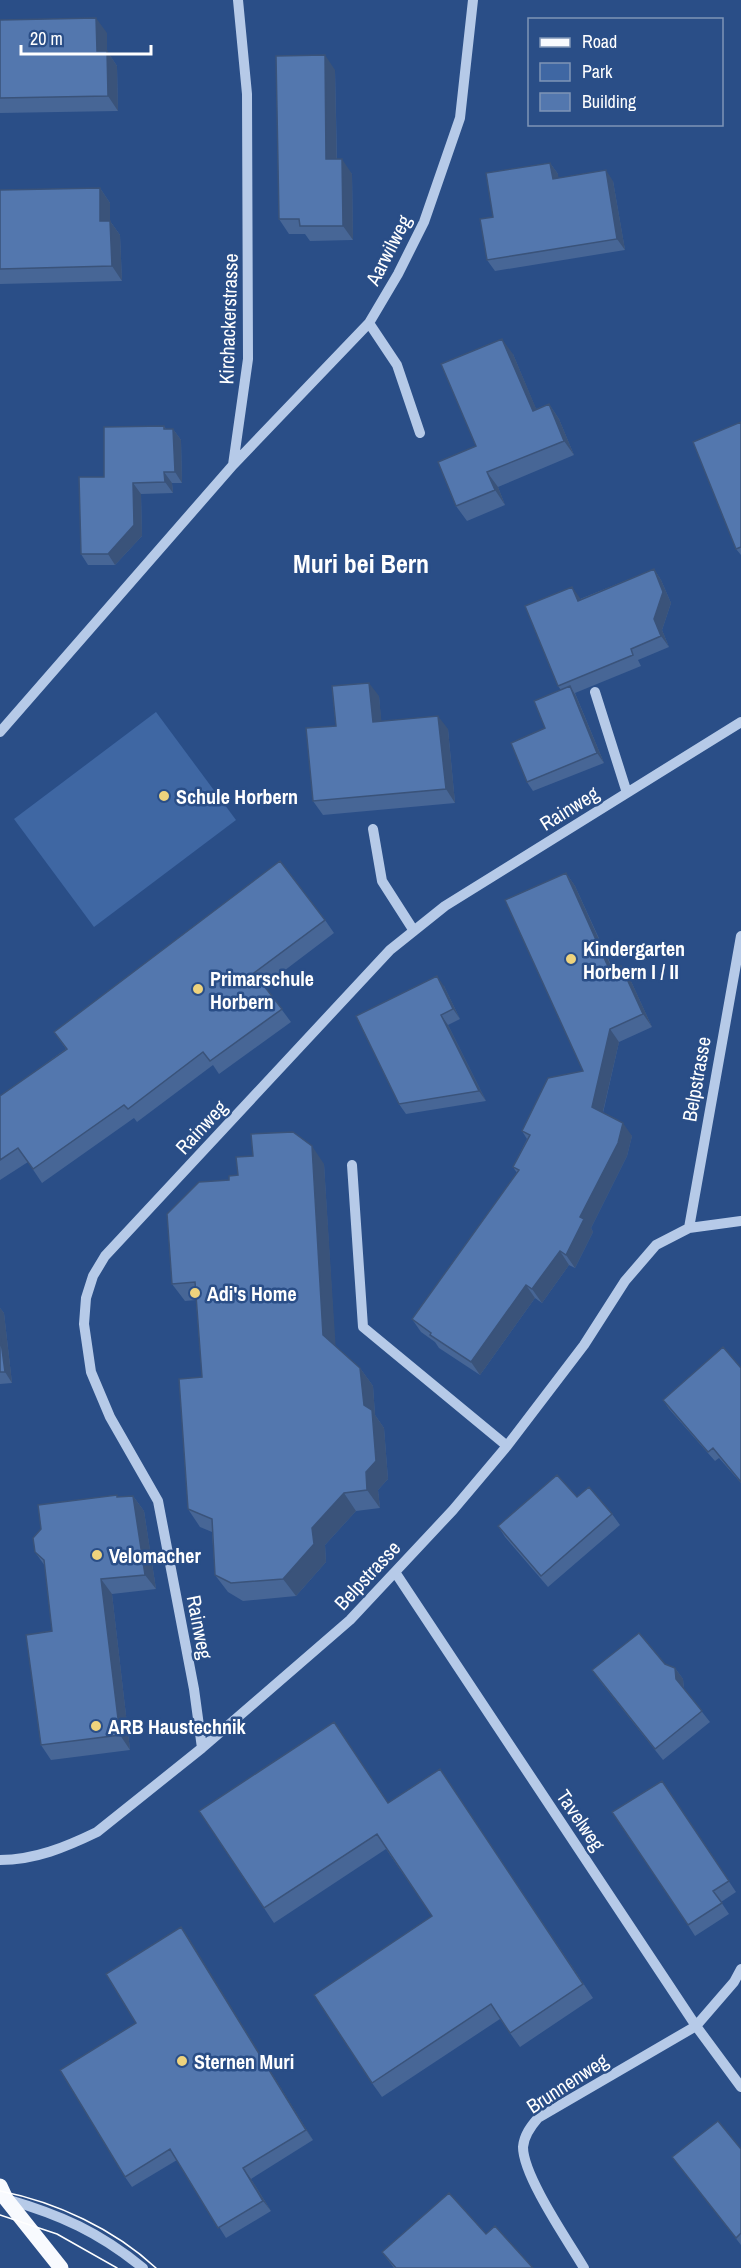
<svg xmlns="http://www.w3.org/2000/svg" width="741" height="2268" viewBox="0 0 741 2268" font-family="'Archivo Narrow',sans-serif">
  <rect width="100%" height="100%" fill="#2a4e87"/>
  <path fill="#3f67a3" d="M156,712L236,820L94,927L14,819Z"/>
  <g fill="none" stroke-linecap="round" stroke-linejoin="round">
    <path stroke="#b6cae8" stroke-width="10" d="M369,323L397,365L420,433
      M233,465L369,323L398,274L424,222L460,118L473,0
      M595,692L627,793
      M0,732L233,465L248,359L247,94L238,0
      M373,829L382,881L414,931
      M352,1165L363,1327L507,1446
      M689,1228L741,936
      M395,1572L696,2026L741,2087
      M202,1748L194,1689L158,1501L110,1417L91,1372L84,1324L86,1298L93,1276L105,1256L390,950L445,906L741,722
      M0,1860C35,1860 66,1847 97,1832L202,1748L350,1620L453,1510L507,1446L584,1345L625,1281L656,1245L689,1228L741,1221
      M6,2199C61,2215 99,2232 143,2268
      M584,2268C568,2241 523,2176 523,2147C524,2135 531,2126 538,2118L696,2026L734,1982L741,1969"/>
    <path stroke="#f8fafe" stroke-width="15" d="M0,2186L6,2199L61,2268"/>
    <path stroke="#fff" stroke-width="1.5" d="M0,2191C56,2202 114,2229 156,2268
      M0,2215L57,2234L117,2268"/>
  </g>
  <path fill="#476696" d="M0,20L107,33V51L117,66L118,111L0,113Z
    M335,70L337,159L352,174L353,240L310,241L305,234H289L279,219Z
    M550,163L558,174V178L613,181L625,250L495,271L487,260L493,217Z
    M100,188L110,203V221L120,235L122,281L0,284V190Z
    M513,354L536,409L549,404L559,419L574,455L498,487L505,505L467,521L456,506L476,446Z
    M741,422V555L736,549Z
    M164,426L166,429H173L181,440L182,483H172L173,493L141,494L142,536L115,565H88L81,554L104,477Z
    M654,569L661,580L671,603L662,630L669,647L638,660L641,666L575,693L604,763L533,791L527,782L545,728L561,690L558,686L580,598V599Z
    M379,696L381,721L448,729L455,803L323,815L313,801L336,726Z
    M566,873L575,886L613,969L621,966L630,979L652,1027L619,1042L603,1113L632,1136L627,1156L591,1228L593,1232L575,1268L569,1265L542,1303L535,1298L480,1375L439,1348L435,1342L421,1332L412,1319L517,1173L513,1167L527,1139L522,1131L583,1071Z
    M325,920L334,933L264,986L291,1022L219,1074L213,1065L137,1122L134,1118L42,1183L28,1162L0,1180V1096L66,1049L54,1032Z
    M444,986L460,1019L448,1025L486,1101L406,1114L399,1104Z
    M324,1164L335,1346L360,1368L373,1386L375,1415L384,1428L388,1479L378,1490L380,1508L356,1511L325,1545L326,1562L296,1596L243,1601L228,1592L215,1575L212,1532L200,1527L188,1509L202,1377L196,1300L185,1301L172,1284L229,1180Z
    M0,1308L4,1313L12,1383L0,1384Z
    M741,1368V1483L719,1458L715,1461L669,1409L663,1400Z
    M133,1496L144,1511L156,1589L112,1594L130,1750L51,1760L41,1745L52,1631L45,1566L35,1552L118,1497Z
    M577,1497L612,1514L620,1525L548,1587L505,1537L498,1526Z
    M665,1664L675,1668L683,1679L684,1689L710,1722L663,1760L600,1681L592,1670Z
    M440,1769L593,1998L520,2047L500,2019L382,2097L372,2083L432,1916L386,1849L274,1923L264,1908L388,1803Z
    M662,1781L736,1892L721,1902L729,1914L695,1936L688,1925Z
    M181,1927L313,2140L251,2179L271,2211L226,2238L177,2160L132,2187L125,2177L136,2023Z
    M741,2149V2245L672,2157Z
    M486,2234L533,2268H394L382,2252Z"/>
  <path fill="#3a537a" d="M96,18L107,33V51L117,66L118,111L108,96L97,51Z
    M325,55L335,70L337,174L326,159Z
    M342,159L352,174L353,240L343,226Z
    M550,163L558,174L560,189L553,179Z
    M606,170L613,181L625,250L617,239Z
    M100,188L110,203V221L120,235L122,281L112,266L100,221Z
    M502,339L513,354L543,425L533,411Z
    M549,404L559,419L574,455L564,441Z
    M173,429L181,440L182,483L175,472Z
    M164,472L172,483L173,493L165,482Z
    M487,472L498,487L505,505L495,490Z
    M133,483L141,494L142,536L115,565L108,554Z
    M654,569L661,580L671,603L662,630L669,647L661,636L654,619Z
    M572,587L580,598L585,612L578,601Z
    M369,683L379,696L383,736L373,722Z
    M570,686L576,696L604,763L597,753Z
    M438,716L448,729L455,803L446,789Z
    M566,873L575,886L619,984L610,971Z
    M621,966L630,979L652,1027L643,1014Z
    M437,976L444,986L460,1019L453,1009Z
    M441,1015L448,1025L486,1101L479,1091Z
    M610,1029L619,1042L601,1120L592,1107Z
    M623,1123L632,1136L627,1156L591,1228L593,1232L575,1268L566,1255L580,1217Z
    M312,1146L324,1164L336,1352L323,1335Z
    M560,1251L569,1265L542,1303L532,1289Z
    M526,1285L535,1298L480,1375L471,1362Z
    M0,1308L4,1313L12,1383L5,1372L0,1334Z
    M360,1368L373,1386L375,1415L384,1428L388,1479L378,1490L380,1508L367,1490L364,1405Z
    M344,1493L356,1511L325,1545L326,1562L296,1596L283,1579L312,1528Z
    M133,1496L144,1511L156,1589L145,1575Z
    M101,1579L112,1594L130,1750L120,1735Z
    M675,1668L683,1679L684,1690L676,1679Z
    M181,1927L189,1938L313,2140L306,2130Z
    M243,2168L251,2179L271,2211L263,2201Z"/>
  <path fill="#5377ae" stroke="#3a537a" stroke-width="1.5" d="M96,18L97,51H107L108,96L0,98V20Z
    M325,55L326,159H342L343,226H300L299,219H279L276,56Z
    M550,163L553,179L606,170L617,239L487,260L480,219L493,217L486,173Z
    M100,188V221H110L112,266L0,269V190Z
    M502,339L533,411L549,404L564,441L487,472L495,490L456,506L438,462L476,446L441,364Z
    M741,422V547L736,549L693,442Z
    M164,426V429H173L175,472H164L165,482L133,483L134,525L108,554H81L79,477H104V427Z
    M654,569L663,592L654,619L661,636L631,649L633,655L558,686L525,606L572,587L578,601Z
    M369,683L373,722L438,716L446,789L313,801L306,728L336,726L332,686Z
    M570,686L597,753L527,782L511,743L545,728L534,701Z
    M280,861L325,920L254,973L282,1009L210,1061L203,1052L128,1109L124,1105L33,1169L18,1148L0,1160V1096L67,1049L54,1032Z
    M566,873L610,971L621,966L643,1014L610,1029L592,1107L623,1123L618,1143L580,1217L584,1219L566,1255L560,1251L532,1289L526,1285L471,1362L430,1335L431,1333L412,1319L519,1170L513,1167L530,1135L522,1131L548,1078L583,1071L505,900Z
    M437,976L453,1009L441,1015L479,1091L399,1104L356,1016Z
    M293,1132L312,1146L323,1335L360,1368L364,1405L372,1410L376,1461L366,1472L367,1490L344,1493L312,1528L314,1544L283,1579L231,1583L215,1575L212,1519L188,1509L179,1379L202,1377L195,1282L172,1284L167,1214L199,1182L229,1180V1176L238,1175L236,1157L253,1156L251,1134Z
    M0,1334L5,1372H0Z
    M723,1347L741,1368V1482L713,1448L708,1452L663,1400Z
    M557,1475L577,1497L589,1487L612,1514L541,1576L498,1526Z
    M117,1495V1497L133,1496L145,1575L101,1579L120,1735L41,1745L26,1635L52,1631L44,1560L35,1552L33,1538L41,1529L38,1505Z
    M639,1633L665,1664L675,1668L676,1679L702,1711L655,1749L592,1670Z
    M334,1722L388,1803L440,1769L583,1984L510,2033L491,2004L372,2083L314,1995L432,1916L377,1834L264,1908L199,1811Z
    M662,1781L729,1881L713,1891L722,1903L688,1925L612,1812Z
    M181,1927L306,2130L243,2168L263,2201L218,2228L170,2149L125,2177L60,2070L136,2023L106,1974Z
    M718,2121L741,2149V2233L736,2238L672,2157Z
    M449,2193L486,2234L495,2226L533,2268H396L382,2252Z"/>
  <g fill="#eed37d" stroke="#2a4e87" stroke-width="2">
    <circle cx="164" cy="796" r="6"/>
    <circle cx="571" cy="959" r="6"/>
    <circle cx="198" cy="989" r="6"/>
    <circle cx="195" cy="1293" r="6"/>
    <circle cx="97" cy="1555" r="6"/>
    <circle cx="96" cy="1726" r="6"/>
    <circle cx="182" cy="2061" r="6"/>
  </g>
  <g text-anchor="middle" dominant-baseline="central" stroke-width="5" stroke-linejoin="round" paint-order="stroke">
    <g font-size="20" fill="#fff" stroke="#2a4e87">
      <text transform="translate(388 250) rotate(-63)">Aarwilweg</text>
      <text transform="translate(228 319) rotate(-88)">Kirchackerstrasse</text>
      <text transform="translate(569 808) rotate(-32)">Rainweg</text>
      <text transform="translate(696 1079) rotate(-80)">Belpstrasse</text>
      <text transform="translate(201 1127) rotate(-47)">Rainweg</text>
      <text transform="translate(367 1575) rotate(-47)">Belpstrasse</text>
      <text transform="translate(200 1627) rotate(79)">Rainweg</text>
      <text transform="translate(581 1820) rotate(56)">Tavelweg</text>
      <text transform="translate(567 2083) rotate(-33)">Brunnenweg</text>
    </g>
    <g font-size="20" font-weight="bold" fill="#fff" stroke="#2a4e87" text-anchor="start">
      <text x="176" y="796">Schule Horbern</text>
      <text x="583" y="948">Kindergarten<tspan x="583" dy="23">Horbern I / II</tspan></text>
      <text x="210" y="978">Primarschule<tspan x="210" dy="23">Horbern</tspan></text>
      <text x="207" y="1293">Adi's Home</text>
      <text x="109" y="1555">Velomacher</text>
      <text x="108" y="1726">ARB Haustechnik</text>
      <text x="194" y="2061">Sternen Muri</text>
    </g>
    <g font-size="26" font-weight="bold" fill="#fff" stroke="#2a4e87">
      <text x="361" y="563">Muri bei Bern</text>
    </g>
  </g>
  <rect x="528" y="18" width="195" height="108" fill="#2a4e87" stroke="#7f95b7" stroke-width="1.5"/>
  <rect x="540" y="38" width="30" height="9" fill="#f8fafe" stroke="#7f95b7" stroke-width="1.5"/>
  <text x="582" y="48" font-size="18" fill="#ffffff">Road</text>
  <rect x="540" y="63" width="30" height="18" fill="#3f67a3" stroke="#7f95b7" stroke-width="1.5"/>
  <text x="582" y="78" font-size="18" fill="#ffffff">Park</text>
  <rect x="540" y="93" width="30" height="18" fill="#5377ae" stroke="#7f95b7" stroke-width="1.5"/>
  <text x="582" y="108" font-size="18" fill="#ffffff">Building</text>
  <path d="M21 45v9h130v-9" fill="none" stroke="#ffffff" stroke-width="3"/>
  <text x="30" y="45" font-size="18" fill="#ffffff" stroke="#2a4e87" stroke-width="4.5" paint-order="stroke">20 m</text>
</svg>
